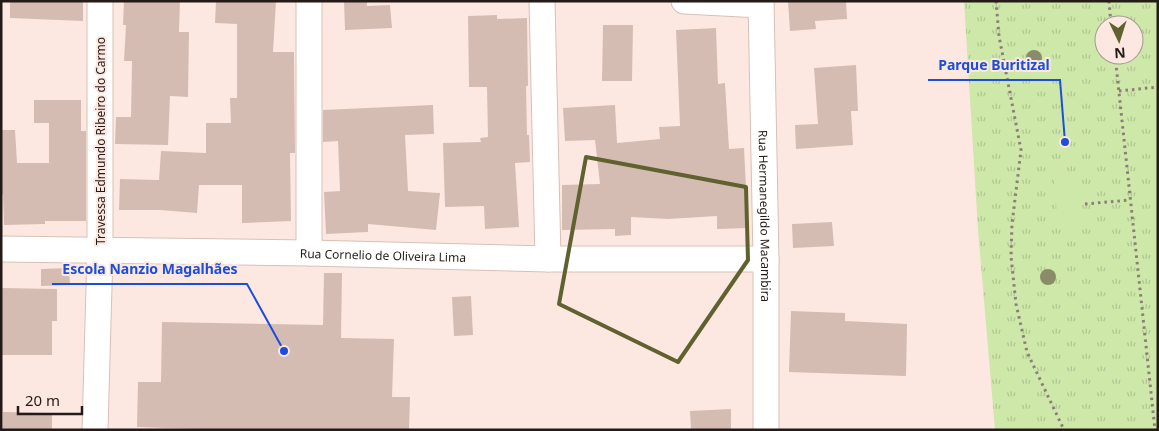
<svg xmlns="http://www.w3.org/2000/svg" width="1159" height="431" viewBox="0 0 1159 431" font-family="'Noto Sans',sans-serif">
  <defs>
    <pattern id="grass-tufts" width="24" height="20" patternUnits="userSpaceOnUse" patternTransform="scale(1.25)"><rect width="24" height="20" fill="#cde8a9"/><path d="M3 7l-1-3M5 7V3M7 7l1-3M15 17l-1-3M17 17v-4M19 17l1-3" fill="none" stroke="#b0c691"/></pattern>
  </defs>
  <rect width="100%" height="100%" fill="#fde8e1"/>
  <path fill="url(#grass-tufts)" fill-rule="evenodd" d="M964,1H1158V430H995L978,230ZM1104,25H1134V55H1104Z"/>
  <path fill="#cde8a9" d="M1079,176L1084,224L1058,228L1054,179Z"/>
  <path fill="#d4bcb2" d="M10,1H83V21L10,18Z
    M124,1H180L179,32H189L188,97L170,96L168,145L115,144L116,117H131L132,61H124L126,25H123Z
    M216,1H276L273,52H294L295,153H290L291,221L242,223V185H199L197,213L160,210H119L120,179L159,180L161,151L206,153V123H231L230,98H237V24L215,23Z
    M344,1H367V6L390,5L392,28L345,30Z
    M800,1H846L847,19L815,21L816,29L790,31L788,2Z
    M497,15V19L527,18L528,86H526L527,135H529L530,162L515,163L519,227L485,229L484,206L445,207L443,143L481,142L480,138L488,137L487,87H469L468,16Z
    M603,25H633L632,81H602Z
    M716,28L718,84L725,83L729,149L744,148L748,228L717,229V216L668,219L631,217V235L615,236V229L562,230V185L600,184L595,140L565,141L563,108L615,105L617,143L660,139L659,127L680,126L676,30Z
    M856,65L858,111H851L853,145L796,149L795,125L818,124L814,68Z
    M34,100H81V131H86V221H45V224L4,225L3,194H1V130H15L17,163H49V123H34Z
    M433,105L434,134L405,135L408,191L440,193L436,230L368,224V232L326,234L324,192L340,191L338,141L323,142V110Z
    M832,222L834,246L793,248L792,224Z
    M69,268L70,285L41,286V269Z
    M324,273H342L341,338L394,339L392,397H410L409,430H226L137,427L138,382H161L162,322L323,325Z
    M1,288L57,289V321H52V355H1Z
    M471,296L473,335L454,336L452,297Z
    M791,311L845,313V321L907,324L906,376L789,372Z
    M731,409V430H691L690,411Z
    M3,412L52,413V430H3Z"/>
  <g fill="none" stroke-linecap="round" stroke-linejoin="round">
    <defs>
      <g id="street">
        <path d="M542,1L548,259"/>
        <path d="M684,1L761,5"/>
        <path id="s1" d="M761,1L766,259V430"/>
        <path id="s2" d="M1,249L309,253L548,259H766"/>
        <path d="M309,253V1"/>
        <path d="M95,430L100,251V1"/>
      </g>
    </defs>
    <use href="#street" stroke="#d8c0b6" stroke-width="27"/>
    <path stroke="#8c7d78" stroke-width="3" stroke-dasharray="2.5 4" stroke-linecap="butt" d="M996,1L999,36L1021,150L1012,224L1011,256L1016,304L1027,352L1064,430
      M1109,1L1111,25
      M1115,55L1155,430
      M1119,91L1158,87
      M1085,204L1130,200"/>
    <use href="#street" stroke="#fff" stroke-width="25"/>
  </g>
  <g fill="#8a8b69">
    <circle cx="1034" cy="58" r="8"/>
    <circle cx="1048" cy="277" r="8"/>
  </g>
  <path fill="none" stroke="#5f612e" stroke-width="4" stroke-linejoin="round" d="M586,157L746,187L748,260L678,362L559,304Z"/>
  <g text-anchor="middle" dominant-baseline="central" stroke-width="4" stroke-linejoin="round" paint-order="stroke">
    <g font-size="12" fill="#241b18" stroke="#fde8e1">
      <text transform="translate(100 141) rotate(-90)">Travessa Edmundo Ribeiro do Carmo</text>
      <text stroke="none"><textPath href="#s1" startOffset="215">Rua Hermanegildo Macambira</textPath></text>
      <text stroke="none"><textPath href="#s2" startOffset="382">Rua Cornelio de Oliveira Lima</textPath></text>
    </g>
  </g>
  <path fill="none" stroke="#1d4ed8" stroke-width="2" d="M1065 142L1060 80H928M284 351L247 284H52"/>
  <g fill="#1d4ed8" stroke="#fde8e1" stroke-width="2">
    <circle cx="1065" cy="142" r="5"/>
    <circle cx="284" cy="351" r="5"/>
  </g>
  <g font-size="14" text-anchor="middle" font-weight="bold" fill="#1d4ed8" stroke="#fde8e1" stroke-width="4" stroke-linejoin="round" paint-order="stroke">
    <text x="994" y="70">Parque Buritizal</text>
    <text x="150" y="274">Escola Nanzio Magalhães</text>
  </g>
  <rect width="1159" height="431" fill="none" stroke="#241b18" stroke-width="5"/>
  <g transform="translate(1119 40) rotate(176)"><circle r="24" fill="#fde8e1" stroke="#a69691"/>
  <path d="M0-4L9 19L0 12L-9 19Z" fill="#5f612e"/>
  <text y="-8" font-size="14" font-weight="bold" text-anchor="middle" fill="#241b18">N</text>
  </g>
  <path d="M18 406v8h64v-8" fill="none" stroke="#241b18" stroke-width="2.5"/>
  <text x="25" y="406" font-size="15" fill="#241b18" stroke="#fde8e1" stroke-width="4" paint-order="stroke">20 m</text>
</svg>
